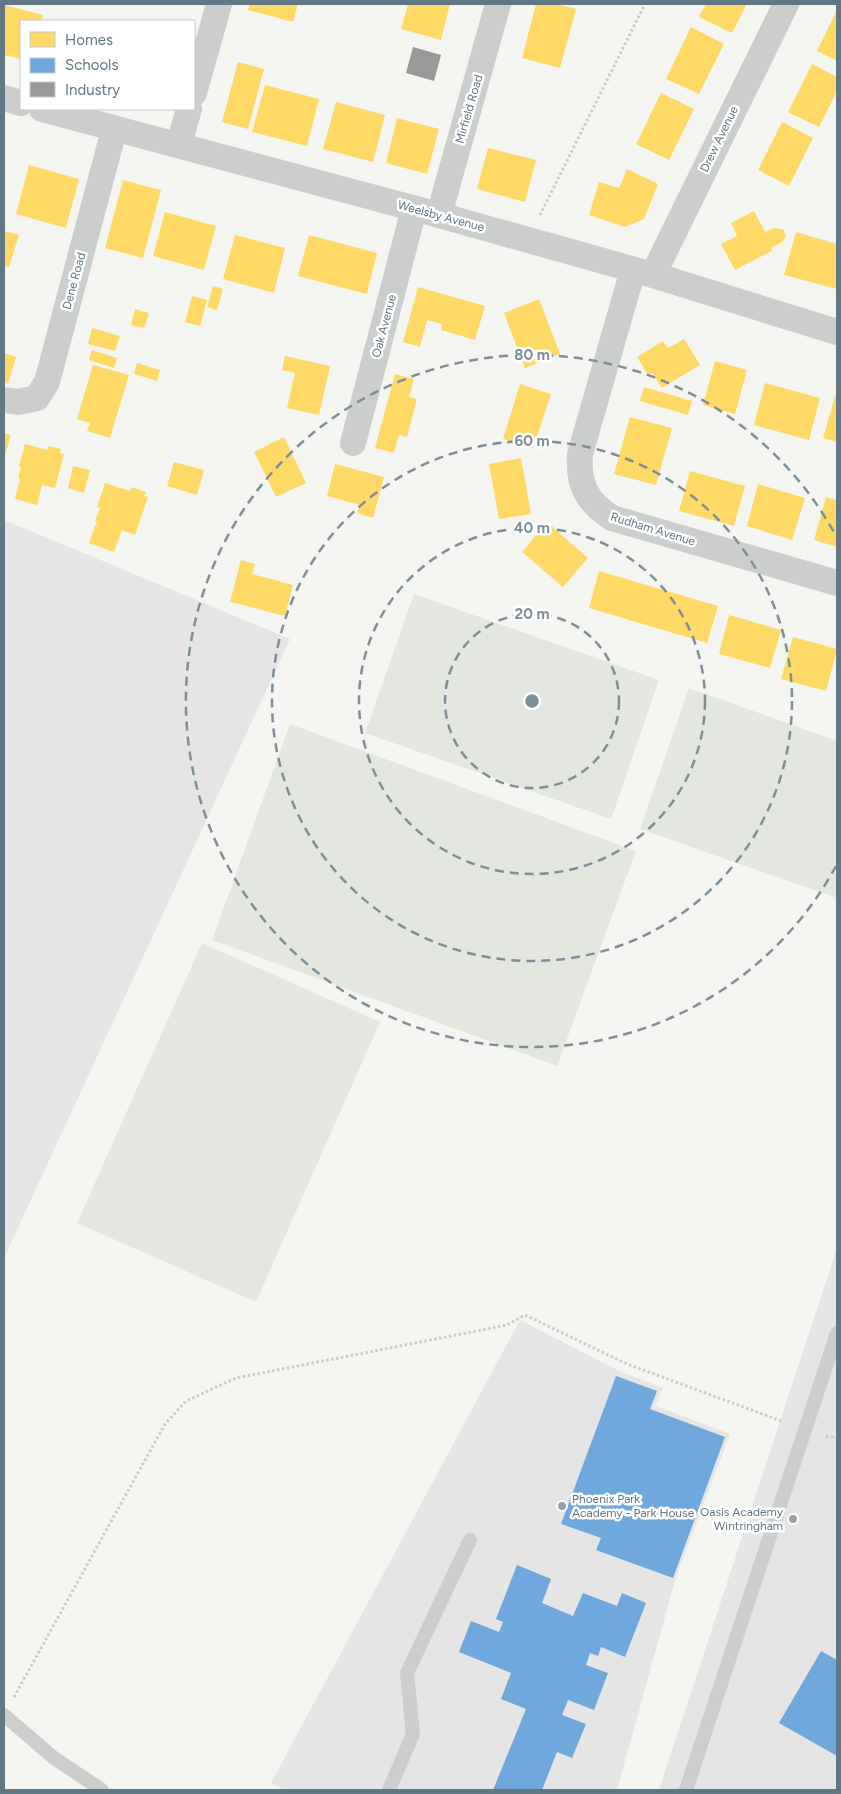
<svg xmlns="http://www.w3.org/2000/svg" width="841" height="1794" viewBox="0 0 841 1794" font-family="Figtree,sans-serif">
  <rect width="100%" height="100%" fill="#f4f4f1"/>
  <path fill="#e4e5e4" d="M4,520L290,639L4,1258Z
    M837,1248V1790H659Z
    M520,1320L619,1371L663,1388L656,1406L730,1434L676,1577L617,1790H285L271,1783Z"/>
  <path fill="#e4e7df" d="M414,594L659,680L611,819L365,733Z
    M689,688L837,741V898L640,829Z
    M290,724L636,851L557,1066L212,940Z
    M202,943L380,1022L256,1302L77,1223Z"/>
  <path fill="#ffd966" d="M250,4H298L293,22L248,10Z
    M408,4H450L441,40L401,29Z
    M536,4H556L576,9L560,68L522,58Z
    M706,4H747L732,33L699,17Z
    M4,5L43,15L41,21H21V59L4,55Z
    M837,10V61L817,51Z
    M691,27L724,44L699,94L666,79Z
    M238,62L264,69L248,129L222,122Z
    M812,64L837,77V91L819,127L788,112Z
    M265,85L319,99L307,146L252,132Z
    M661,93L694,109L669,160L636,144Z
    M336,102L385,115L373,162L323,149Z
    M397,118L439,129L427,174L386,163Z
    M782,122L813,138L789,186L758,170Z
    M488,148L536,160L525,202L477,189Z
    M29,165L79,179L66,228L16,214Z
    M627,169L658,184L644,219L625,227L589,215L599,182L619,188Z
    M123,180L161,190L143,258L105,248Z
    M754,211L765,232L774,228L783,229L786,236L782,242L771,248L772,251L735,270L721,244L737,236L731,223Z
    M165,212L216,226L204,270L153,256Z
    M4,231L19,235L9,267L4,266Z
    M796,232L837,244V289L784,275Z
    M235,235L285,248L274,293L223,279Z
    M309,235L377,253L367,294L298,276Z
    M213,286L223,289L217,310L207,307Z
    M418,287L485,306L475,340L441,330L442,324L427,320L420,347L403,342Z
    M192,296L207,300L200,326L185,322Z
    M539,299L560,354L525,368L504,313Z
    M135,309L149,313L144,328L131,325Z
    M92,328L120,336L115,351L88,344Z
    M684,339L700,365L662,388L652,373L648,375L637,357L663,341L668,348Z
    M92,350L117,358L114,368L89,360Z
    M4,353L16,357L8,384L4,382Z
    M285,356L330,366L319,415L287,408L295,373L282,370Z
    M715,361L747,370L735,414L703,405Z
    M137,363L160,370L157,381L134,374Z
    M93,365L129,375L110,438L87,431L90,423L77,419Z
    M395,374L414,379L409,397L417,399L407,437L399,435L394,453L375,448Z
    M765,383L820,398L809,440L754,425Z
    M520,384L551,394L533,448L503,439Z
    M644,387L692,401L688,415L640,401Z
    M835,396L837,397V442L823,438Z
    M630,417L672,428L656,485L614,474Z
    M4,433L11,435L4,459Z
    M284,437L306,483L276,497L254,452Z
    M25,444L47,450L49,446L61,449L60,453L64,454L55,488L42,485L37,505L15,499L20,479H18L21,467L19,466Z
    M521,458L531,514L499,519L489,464Z
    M174,462L204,470L197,495L167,486Z
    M335,464L384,477L373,518L357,513L360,505L327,496Z
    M73,466L90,470L84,493L68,488Z
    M690,471L745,486L734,526L679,511Z
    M105,483L130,491L132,487L146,492L144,496L148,497L135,535L122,530L114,552L89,543L97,521H95L100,508L97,507Z
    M758,484L805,498L792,540L747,526Z
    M826,497L837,500V547L814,540Z
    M547,522L588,558L563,587L522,552Z
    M241,560L255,564L252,574L293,585L285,616L230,602Z
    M599,571L718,606L707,643L589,608Z
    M729,615L781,630L770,668L719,654Z
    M793,637L837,649L826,691L781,679Z"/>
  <path fill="#6fa8dc" d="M616,1376L657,1391L650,1409L725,1437L673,1578L596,1550L601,1538L561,1524Z
    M517,1565L551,1579L542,1603L573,1616L583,1593L617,1606L622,1593L646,1603L625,1657L601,1647L598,1656L590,1653L586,1665L608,1673L594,1710L568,1700L562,1715L586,1724L572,1758L557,1752L542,1790H493L526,1709L501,1699L511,1673L459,1652L471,1621L499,1632L503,1622L496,1619Z
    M821,1651L837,1660V1756L779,1723Z"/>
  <path fill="#999" d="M413,47L441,55L434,81L406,73Z"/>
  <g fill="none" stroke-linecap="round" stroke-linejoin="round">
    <path stroke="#cacbcb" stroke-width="3" stroke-dasharray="2.5 2.5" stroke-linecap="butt" d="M540,215L645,4
      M826,1436L837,1438
      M14,1697L165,1424L186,1401L236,1378L507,1325L525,1315L627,1364L784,1422"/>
    <path stroke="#cccece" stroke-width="14" d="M4,1715L54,1758L102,1790
      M389,1790L413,1734L407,1673L470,1540
      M686,1790L837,1333"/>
    <path stroke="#cccece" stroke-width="26" d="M194,93L219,4
      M4,98L21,103
      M42,109L439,215L653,275L837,332
      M179,144L189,109
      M439,215L498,4
      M633,270L580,454C578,485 586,501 612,518L837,583
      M653,275L786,4
      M4,400L18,402L37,398L47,382L114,130
      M353,443L414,209"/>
  </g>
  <g fill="none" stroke="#7d8f99" stroke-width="2.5" stroke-dasharray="9 6">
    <circle cx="532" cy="701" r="87"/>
    <circle cx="532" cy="701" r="173"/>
    <circle cx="532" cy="701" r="260"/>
    <path d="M836 866A346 346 0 1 1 836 536"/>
  </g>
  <g fill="#94a3aa" stroke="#fff" stroke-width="2">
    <circle cx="562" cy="1506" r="5"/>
    <circle cx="793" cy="1519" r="5"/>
  </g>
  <g text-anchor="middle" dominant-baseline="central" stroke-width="5" stroke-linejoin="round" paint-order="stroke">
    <g font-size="12" fill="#617784" stroke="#fff">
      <text transform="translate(469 109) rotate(-74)">Mirfield Road</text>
      <text transform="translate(719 139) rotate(-64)">Drew Avenue</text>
      <text transform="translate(441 216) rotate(15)">Weelsby Avenue</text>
      <text transform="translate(74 281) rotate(-75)">Dene Road</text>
      <text transform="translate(384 326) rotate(-75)">Oak Avenue</text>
      <text transform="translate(653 529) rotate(17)">Rudham Avenue</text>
    </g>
    <g font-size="12" fill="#617784" stroke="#fff" text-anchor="start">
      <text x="572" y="1499">Phoenix Park<tspan x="572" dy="14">Academy - Park House</tspan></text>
      <text x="783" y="1512" text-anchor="end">Oasis Academy<tspan x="783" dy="14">Wintringham</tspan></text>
    </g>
  </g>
  <circle cx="532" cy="701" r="8" fill="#7d8f99" stroke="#fff" stroke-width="2.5"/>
  <g font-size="15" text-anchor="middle" font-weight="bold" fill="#7d8f99" stroke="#fff" stroke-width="5" stroke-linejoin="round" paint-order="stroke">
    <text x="532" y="360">80 m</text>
    <text x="532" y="446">60 m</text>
    <text x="532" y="533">40 m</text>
    <text x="532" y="619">20 m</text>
  </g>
  <rect width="841" height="1794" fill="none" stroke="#617784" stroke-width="10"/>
  <rect x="20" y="20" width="175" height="90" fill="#ffffff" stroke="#c0c9ce"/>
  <rect x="30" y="32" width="25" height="15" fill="#ffd966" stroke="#c0c9ce"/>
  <text x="65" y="45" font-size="15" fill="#617784">Homes</text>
  <rect x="30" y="58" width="25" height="15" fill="#6fa8dc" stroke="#c0c9ce"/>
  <text x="65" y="70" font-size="15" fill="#617784">Schools</text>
  <rect x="30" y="82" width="25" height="15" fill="#999999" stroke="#c0c9ce"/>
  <text x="65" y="95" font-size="15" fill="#617784">Industry</text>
</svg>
